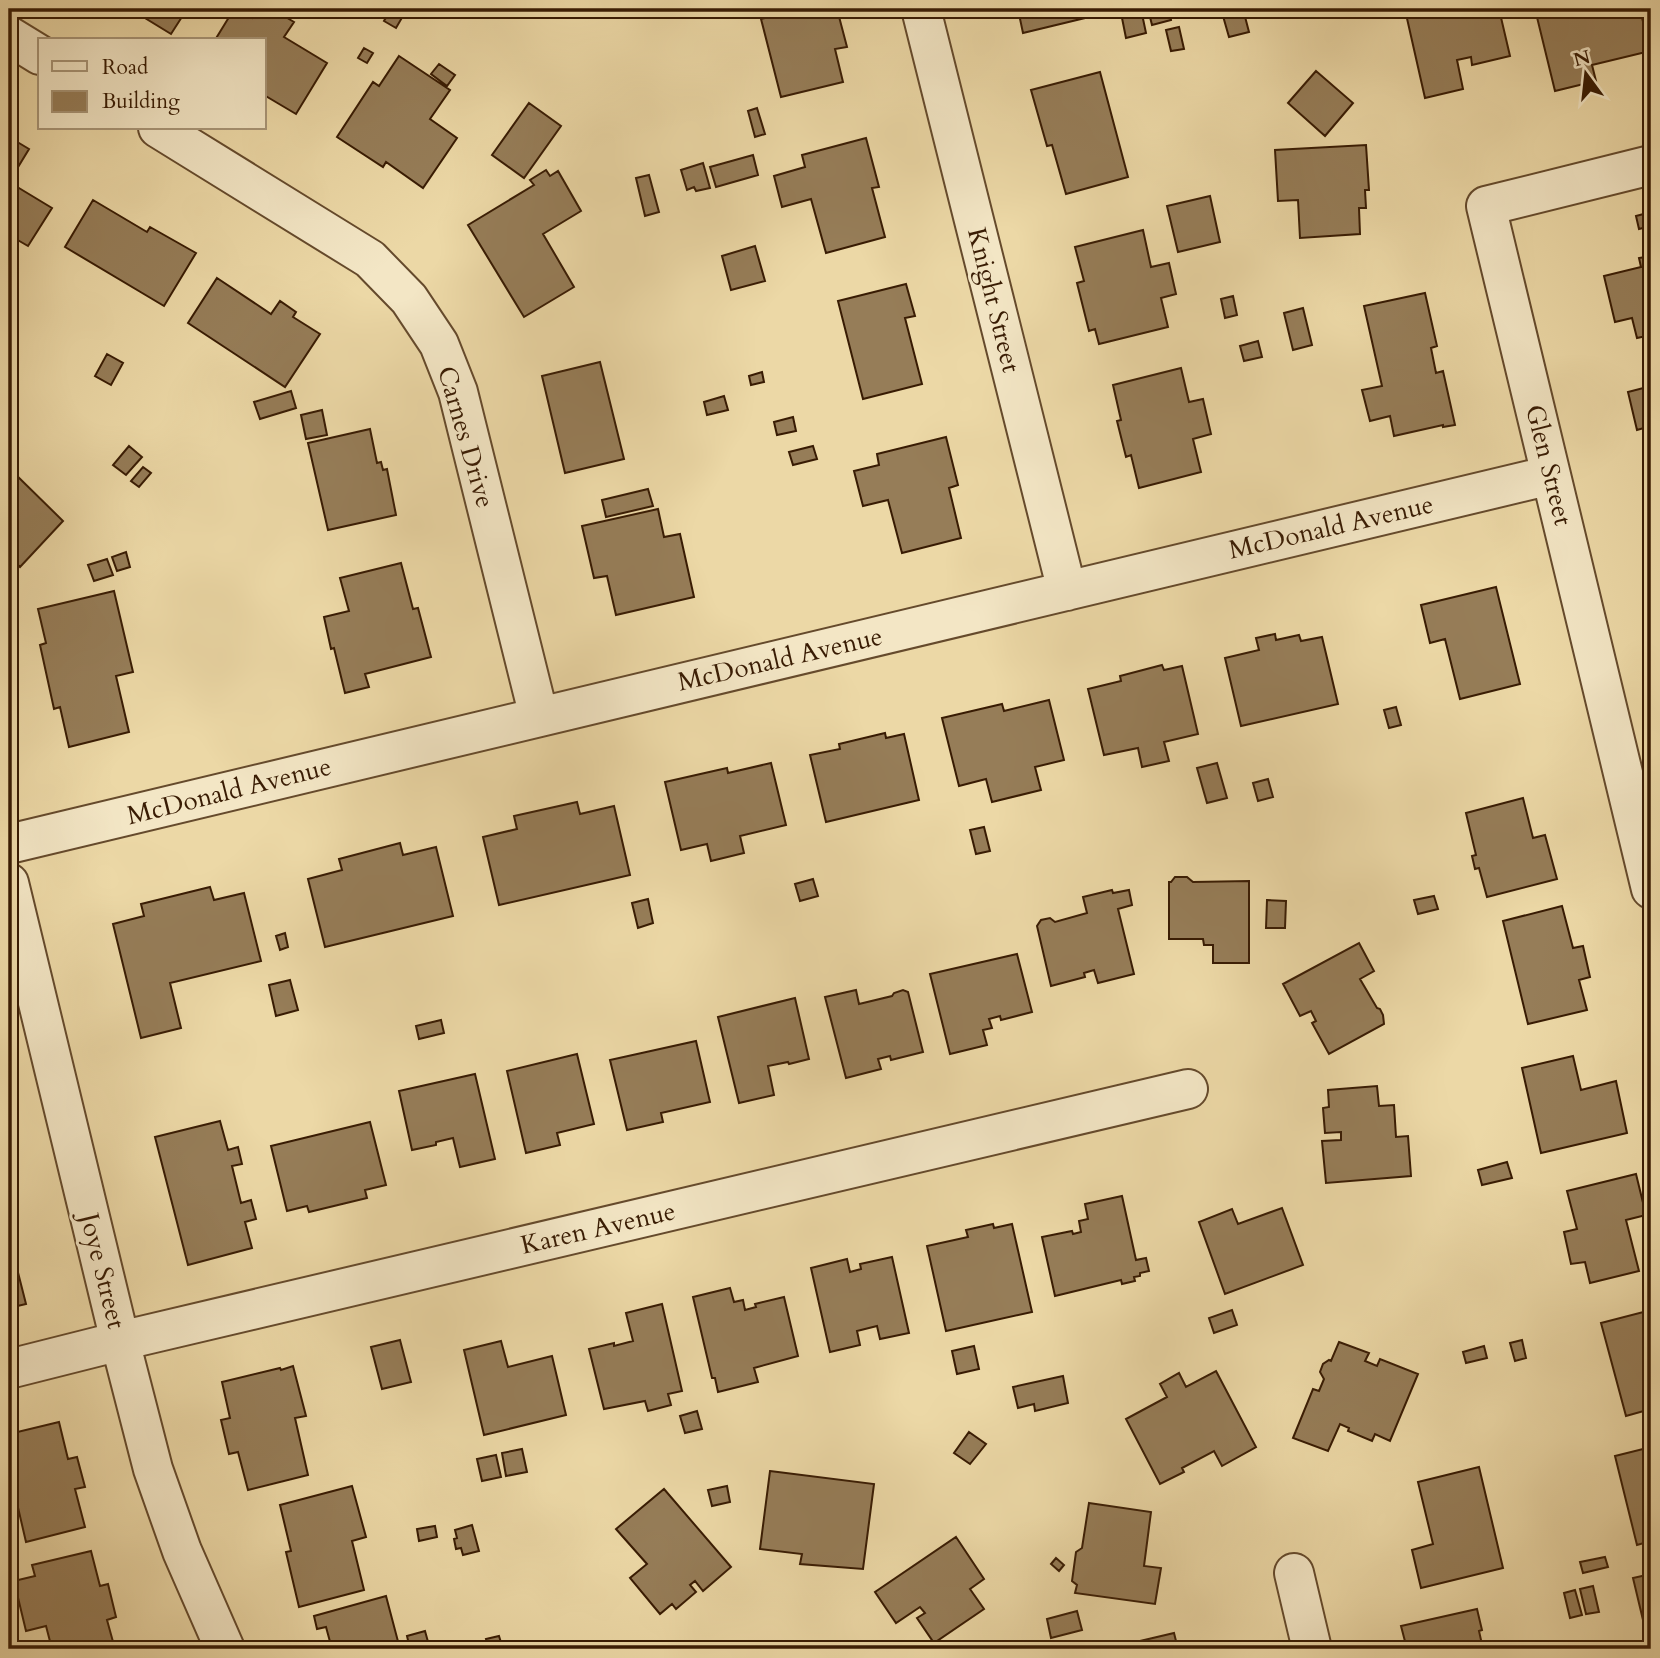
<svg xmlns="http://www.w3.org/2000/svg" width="1660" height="1658" viewBox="0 0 1660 1658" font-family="Cardo,serif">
  <rect width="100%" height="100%" fill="#ecd8a6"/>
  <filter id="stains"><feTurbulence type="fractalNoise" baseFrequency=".00286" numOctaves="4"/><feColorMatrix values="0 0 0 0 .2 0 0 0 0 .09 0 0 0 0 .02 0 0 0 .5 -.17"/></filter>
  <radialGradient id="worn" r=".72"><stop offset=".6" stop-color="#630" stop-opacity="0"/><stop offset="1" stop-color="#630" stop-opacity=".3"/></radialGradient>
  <path fill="#967d58" stroke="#381b03" stroke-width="2" d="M133,9H187L171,34L132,10Z
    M234,9L252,18L257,9H272L294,22L284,37L327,63L296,114L264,95V40H215Z
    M391,9H407L396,28L384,21Z
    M801,9H837L847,47L835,49L843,82L781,97L761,19Z
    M1011,9H1113L1114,11L1023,33L1019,14L1013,16Z
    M1166,9H1169L1171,20L1152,25L1149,13Z
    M1221,9H1243L1249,32L1229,37Z
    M1431,9H1499L1510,56L1472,65L1471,57L1457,60L1463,89L1425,98L1406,14Z
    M1535,9H1640L1650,51L1592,65L1596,81L1555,91Z
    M1142,14L1146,33L1126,38L1122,18Z
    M1179,27L1184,49L1171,51L1166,30Z
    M364,48L373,53L367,63L358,58Z
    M399,56L450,90L430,119L457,138L423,188L386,162L383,167L337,137L373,82L379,86Z
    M439,64L455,75L447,86L431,74Z
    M1316,71L1353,103L1325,136L1288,103Z
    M1100,72L1128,177L1066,194L1052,145L1047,146L1031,90Z
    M529,103L561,126L524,178L492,155Z
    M757,108L765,134L755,137L748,111Z
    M9,137L29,149L9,182Z
    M866,138L879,187L872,188L885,237L826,253L811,199L782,207L774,176L805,167L802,155Z
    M1366,145L1369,190H1365L1366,208H1359L1360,234L1300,238L1298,200L1278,201L1275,150Z
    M753,155L758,175L716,187L710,167Z
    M703,163L710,188L696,191L694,187L687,190L681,170Z
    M546,170L550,176L558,171L581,211L543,234L574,287L524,317L468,225L534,185L530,180Z
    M649,175L659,212L645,216L636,178Z
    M9,182L52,208L28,246L9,235Z
    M1210,196L1220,242L1178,252L1167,206Z
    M93,200L147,232L150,227L196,253L164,306L65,247Z
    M1651,212V226L1639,229L1636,216Z
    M1143,230L1151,267L1169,263L1176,294L1161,298L1168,327L1099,344L1095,329L1089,331L1077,283L1084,281L1075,247Z
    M755,246L765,281L731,290L722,256Z
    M1651,256V335L1637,338L1632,318L1615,322L1604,276L1641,267L1639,258Z
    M217,278L271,314L280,301L296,312L293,317L320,334L285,387L188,323Z
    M906,284L915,316L905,318L922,384L863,399L838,301Z
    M9,293L17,298L9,312Z
    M1425,293L1437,346L1431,348L1436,373L1443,371L1455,425L1443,427V425L1394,436L1390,416L1370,421L1362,390L1382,386L1364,306Z
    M1233,296L1237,315L1225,318L1221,299Z
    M1303,308L1312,345L1293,350L1284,313Z
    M1258,341L1262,357L1244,361L1240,346Z
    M107,354L123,363L111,385L95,376Z
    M600,362L624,459L565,473L542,376Z
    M1181,368L1189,402L1203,399L1211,434L1193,439L1201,472L1139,488L1131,455L1126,457L1117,421L1121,420L1113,385Z
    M762,372L764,382L751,385L749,376Z
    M1651,386V426L1637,430L1628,392Z
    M291,391L296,408L260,419L254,402Z
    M724,396L728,410L707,415L704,402Z
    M322,410L327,435L306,439L301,415Z
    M793,417L796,431L777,435L774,422Z
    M370,429L377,463L381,462L383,470L387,469L396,515L328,530L308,443Z
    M946,437L958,485L949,488L961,538L902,553L888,500L863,506L854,471L879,465L877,454Z
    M129,446L142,457L126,475L113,465Z
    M813,446L817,459L793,465L789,452Z
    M143,467L151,473L139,487L131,481Z
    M9,468L63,521L20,567L9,556Z
    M648,489L653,506L606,517L602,500Z
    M658,509L664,537L680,534L694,597L616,615L607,576L594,578L582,526Z
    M126,552L130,567L117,571L112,557Z
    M107,559L113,575L94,581L88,565Z
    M401,563L413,609L418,608L431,657L365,674L369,687L345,693L334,648L331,649L324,617L349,611L340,578Z
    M1496,587L1520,684L1460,699L1445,639L1430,643L1421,605Z
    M114,591L133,672L116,676L129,732L69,747L60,707L54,709L40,645L46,643L38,609Z
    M1275,634L1276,640L1299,635L1301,641L1322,637L1338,704L1241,726L1225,658L1259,650L1256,638Z
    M1162,665L1164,670L1182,666L1198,734L1164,742L1169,761L1142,767L1138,748L1104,755L1088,689L1121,681L1120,676Z
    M1049,700L1064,760L1035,767L1041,790L992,802L986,779L959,786L942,718L1002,704L1004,711Z
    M1396,707L1401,725L1389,728L1384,710Z
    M885,733L886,738L904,734L919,800L826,822L810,755L840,749L839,744Z
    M771,763L786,825L740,836L744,853L711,861L707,844L681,850L665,782L727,768L728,773Z
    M1217,763L1227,798L1207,803L1197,768Z
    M1268,779L1273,797L1258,801L1253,783Z
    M1523,798L1533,838L1545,835L1557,879L1487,897L1479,868L1475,869L1472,856L1476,855L1466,813Z
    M577,802L580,814L614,806L630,875L499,905L483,837L517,829L514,816Z
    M984,827L990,851L976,854L970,830Z
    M400,843L403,855L436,847L453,916L325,947L308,879L342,870L339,859Z
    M1175,877H1187L1193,882L1249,881V963H1213V945H1204L1203,939H1169V882H1171Z
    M813,879L818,896L800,901L795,884Z
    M210,887L214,900L244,893L261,961L170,983L181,1028L141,1038L113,924L144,916L141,904Z
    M1112,890L1113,893L1129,890L1132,905L1118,909L1134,974L1098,983L1094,970L1084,973L1085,977L1051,986L1037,926L1041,920L1050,918L1055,922L1087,913L1083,897Z
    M1434,896L1438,909L1418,914L1414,900Z
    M648,899L653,923L638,928L632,903Z
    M1267,900L1286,901L1285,928H1266Z
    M1562,906L1573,948L1583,946L1590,977L1579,980L1587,1010L1528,1024L1503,921Z
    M285,933L288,947L280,950L276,936Z
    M1359,943L1374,971L1360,979L1377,1008L1380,1009L1383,1015L1384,1024L1329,1054L1312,1023L1316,1021L1311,1011L1300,1016L1283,984Z
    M1017,954L1032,1012L1001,1020L1000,1016L989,1019L992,1028L983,1030L987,1045L950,1054L930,974Z
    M290,980L298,1010L276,1016L269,985Z
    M856,990L859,1004L892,996L894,993L903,990L908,992L923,1052L891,1060L890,1056L878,1059L881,1069L846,1078L825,997Z
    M795,998L809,1059L789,1064L788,1062L768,1066L774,1095L739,1103L718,1017Z
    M441,1020L444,1033L419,1039L416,1026Z
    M696,1041L710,1102L661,1113L663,1122L627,1130L610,1060Z
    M577,1054L594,1124L557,1133L560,1145L526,1153L507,1071Z
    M1573,1056L1581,1090L1616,1081L1627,1133L1541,1153L1522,1068Z
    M475,1074L495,1159L460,1167L453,1138L436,1142V1145L412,1150L399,1091Z
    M1377,1086L1379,1106L1394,1105L1396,1137L1408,1136L1411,1176L1326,1183L1322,1141L1341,1140V1132L1325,1133L1323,1108L1329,1107L1328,1090Z
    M220,1121L228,1150L238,1147L242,1164L232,1166L241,1203L251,1200L256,1219L245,1222L252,1248L188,1265L155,1137Z
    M370,1122L386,1185L365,1190L367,1198L309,1212L307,1206L287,1211L271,1146Z
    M1507,1162L1512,1178L1482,1185L1478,1170Z
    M1636,1174L1646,1215L1626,1220L1639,1271L1590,1283L1585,1262L1571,1264L1564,1232L1577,1229L1567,1191Z
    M1122,1196L1136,1260L1146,1258L1149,1271L1140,1273V1276L1134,1277L1135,1281L1122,1284L1121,1280L1055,1296L1042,1237L1072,1231L1073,1234L1081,1232L1079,1221L1088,1219L1085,1204Z
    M1282,1208L1303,1265L1225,1294L1199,1222L1232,1209L1238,1224Z
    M993,1224L994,1228L1012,1224L1032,1312L946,1331L927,1246L968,1237L966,1230Z
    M9,1237L26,1304L9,1308Z
    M892,1257L909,1333L880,1339L877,1326L857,1331L860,1345L830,1352L811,1268L847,1259L850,1272L861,1269L860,1264Z
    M730,1288L734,1302L743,1300L745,1310L756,1307L755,1304L784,1297L798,1356L754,1368L758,1382L718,1392L715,1378H712L693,1297Z
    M662,1304L682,1391L668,1394L671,1405L648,1411L645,1401L604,1409L589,1349L614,1343V1346L633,1341L626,1313Z
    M1232,1310L1237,1325L1214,1333L1209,1318Z
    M1651,1310V1409L1626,1416L1601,1323Z
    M400,1340L411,1382L382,1389L371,1347Z
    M1522,1340L1526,1358L1515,1361L1510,1343Z
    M501,1341L508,1367L552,1356L566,1415L484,1435L464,1350Z
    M1339,1342L1369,1353L1365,1361L1377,1366L1380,1359L1418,1374L1390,1441L1375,1434L1372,1441L1348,1431L1349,1428L1340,1424L1328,1451L1293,1438L1313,1389L1319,1391L1324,1379L1320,1372L1323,1364L1329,1360L1331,1361Z
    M974,1346L979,1369L957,1374L952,1351Z
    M1484,1346L1487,1358L1466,1363L1463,1352Z
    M293,1366L306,1416L295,1418L308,1475L248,1490L238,1452L229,1454L221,1420L230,1418L222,1382L280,1368L281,1370Z
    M1216,1371L1256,1447L1222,1466L1214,1451L1182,1468L1184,1472L1160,1484L1126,1419L1167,1397L1160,1384L1179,1373L1186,1387Z
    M1063,1376L1068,1403L1035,1411L1034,1404L1018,1408L1013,1387Z
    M697,1411L702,1429L685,1433L680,1416Z
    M59,1422L68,1459L77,1457L85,1487L75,1489L85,1527L26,1542L13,1486L9,1487V1434Z
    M969,1432L986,1444L970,1464L954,1453Z
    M1651,1447V1541L1637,1545L1615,1456Z
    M522,1449L527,1472L506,1476L502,1453Z
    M496,1455L501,1477L482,1481L477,1459Z
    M1479,1467L1503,1568L1421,1588L1412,1550L1433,1544L1418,1482Z
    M770,1471L874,1484L863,1569L800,1564L802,1554L760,1549Z
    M352,1486L366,1537L352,1541L364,1590L299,1607L286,1552L291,1551L280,1505Z
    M727,1486L730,1502L712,1506L708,1490Z
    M664,1489L731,1567L703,1591L695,1581L690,1585L696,1592L676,1609L672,1604L660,1614L630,1578L647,1564L616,1529Z
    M1089,1503L1151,1512L1144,1566L1161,1568L1155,1604L1075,1593L1077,1585L1072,1581L1076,1552L1082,1548Z
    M472,1525L479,1551L463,1555L461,1548L456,1549L454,1539L457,1538L455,1530Z
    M435,1526L437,1537L419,1541L417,1529Z
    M956,1537L984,1579L970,1589L984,1609L934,1643L917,1618L925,1613L920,1607L896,1623L875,1592Z
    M91,1551L100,1586L108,1584L116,1617L107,1620L115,1649H52L46,1626L26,1631L14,1581L35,1576L32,1565Z
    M1605,1557L1608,1567L1583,1573L1580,1562Z
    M1056,1558L1064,1565L1059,1571L1051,1564Z
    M1651,1574V1618L1643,1620L1633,1578Z
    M1593,1586L1599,1612L1586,1614L1580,1589Z
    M1575,1590L1582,1615L1570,1618L1564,1593Z
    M386,1596L400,1649H332L326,1627L317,1629L314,1616Z
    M1477,1609L1482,1630L1479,1631L1483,1649H1407L1401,1626Z
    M1077,1611L1082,1630L1051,1638L1047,1619Z
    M425,1631L430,1649H410L407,1636Z
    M1174,1633L1178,1649H1106Z
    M499,1636L503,1649H489L486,1639Z"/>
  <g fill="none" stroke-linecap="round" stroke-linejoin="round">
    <defs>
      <path id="minor" d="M921,9L1067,591
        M9,36L40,55
        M158,128L370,259L409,299L439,344L458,392L539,717
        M1651,165L1486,206L1651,889
        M9,844L1551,475
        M9,883L120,1341L153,1469L182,1551L225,1649
        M9,1369L120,1341L1188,1089
        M1294,1573L1312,1649"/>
    </defs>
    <use href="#minor" stroke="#654a2c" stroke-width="42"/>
    <use href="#minor" stroke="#f3e6c5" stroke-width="38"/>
  </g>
  <g text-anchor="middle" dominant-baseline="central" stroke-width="6" stroke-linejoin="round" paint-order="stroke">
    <g font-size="26" fill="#381b03" stroke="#f3e6c5">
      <text transform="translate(994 300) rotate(76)">Knight Street</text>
      <text transform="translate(466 437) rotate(74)">Carnes Drive</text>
      <text transform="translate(1549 465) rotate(76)">Glen Street</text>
      <text transform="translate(1331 527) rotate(-13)">McDonald Avenue</text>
      <text transform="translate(780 659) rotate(-13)">McDonald Avenue</text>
      <text transform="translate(229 791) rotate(-14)">McDonald Avenue</text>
      <text transform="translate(598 1228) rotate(-13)">Karen Avenue</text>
      <text transform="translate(103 1271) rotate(76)">Joye Street</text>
    </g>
  </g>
  <rect width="1660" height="1658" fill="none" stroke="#ecd8a6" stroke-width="35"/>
  <rect x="10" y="10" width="1639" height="1637" fill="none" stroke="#381b03" stroke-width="3.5"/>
  <rect x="18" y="18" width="1625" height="1623" fill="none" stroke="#381b03" stroke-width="2"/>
  <rect x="38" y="38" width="228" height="91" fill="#f3e6c5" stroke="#a89577" stroke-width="2"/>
  <rect x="52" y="61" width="35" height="10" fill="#f3e6c5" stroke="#a89577" stroke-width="2"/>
  <text x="102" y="74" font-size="21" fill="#381b03">Road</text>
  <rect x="52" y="91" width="35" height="21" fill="#967d58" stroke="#a89577" stroke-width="2"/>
  <text x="102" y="108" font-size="21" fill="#381b03">Building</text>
  <g transform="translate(1586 74) rotate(345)" stroke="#f3e6c5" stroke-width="5" paint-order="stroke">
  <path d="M0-5L12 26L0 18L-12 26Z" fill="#381b03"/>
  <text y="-10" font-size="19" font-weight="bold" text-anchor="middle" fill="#381b03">N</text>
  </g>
  <rect width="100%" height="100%" filter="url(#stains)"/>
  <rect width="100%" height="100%" fill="url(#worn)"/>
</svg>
